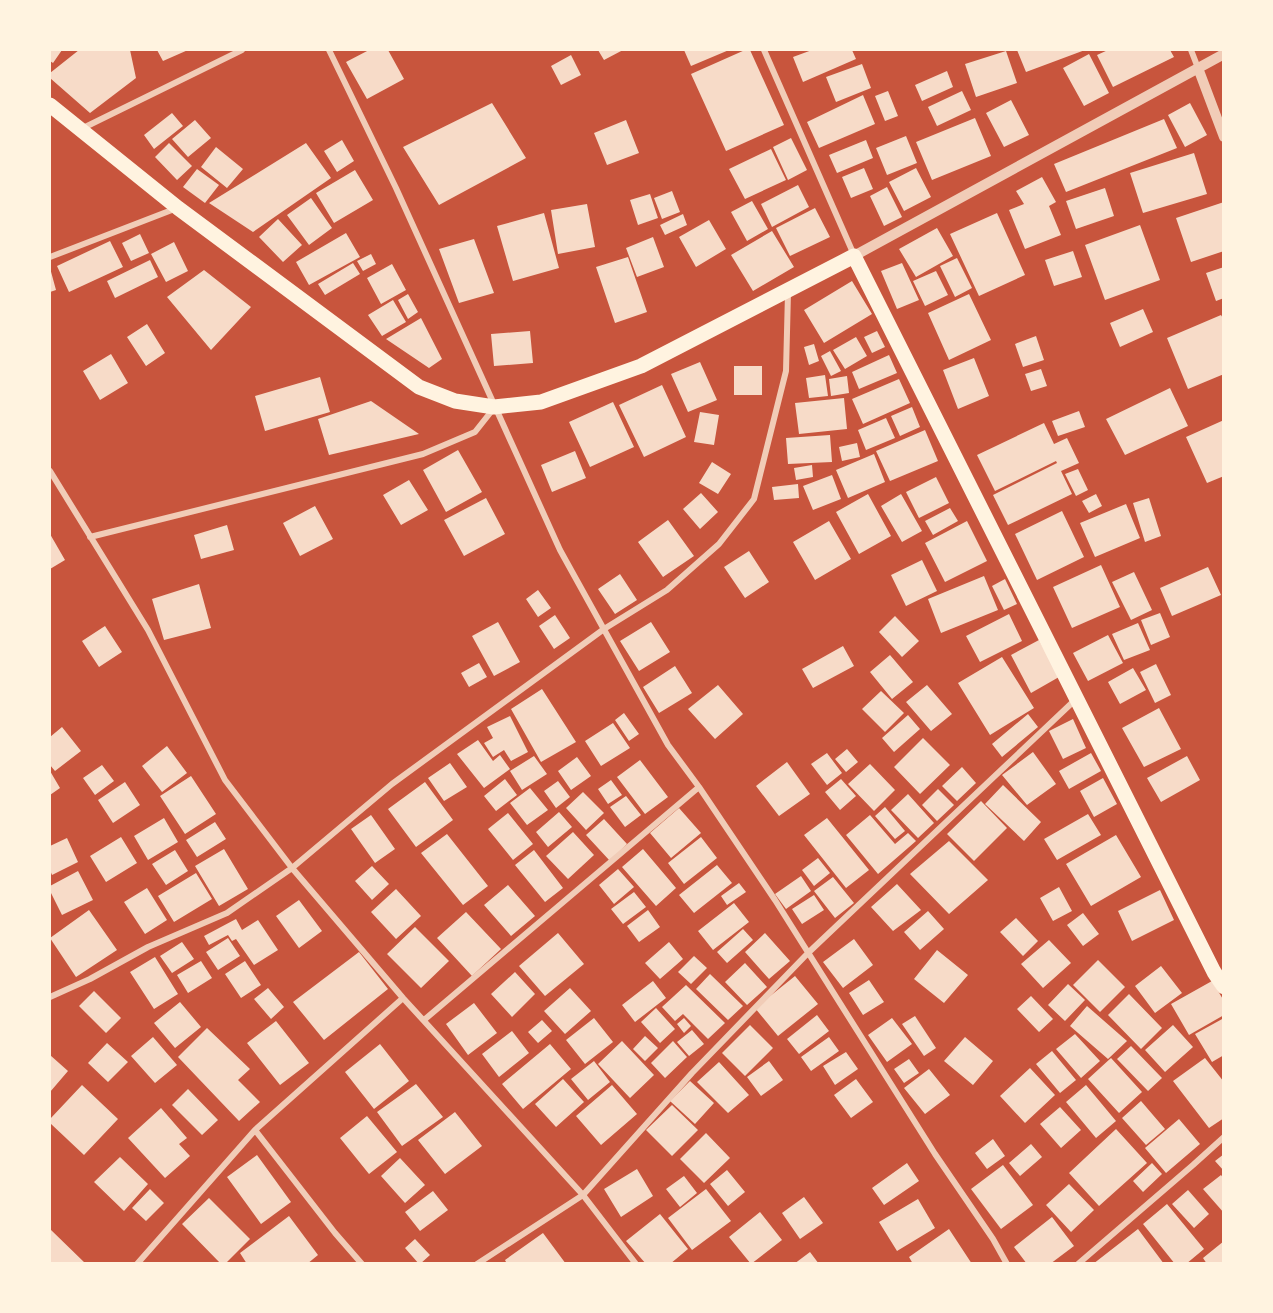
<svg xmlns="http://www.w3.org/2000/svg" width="1273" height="1313" viewBox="0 0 1273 1313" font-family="'Noto Sans',sans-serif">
  <rect width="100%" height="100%" fill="#c8553d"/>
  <path fill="#f7dbc8" d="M50,50H62L53,63L50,61Z
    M79,50H130L136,78L90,113L50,78V73Z
    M157,50H188L163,61Z
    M369,50H388L404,79L367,99L346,62Z
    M598,50H623L604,60Z
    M684,50H729L691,66Z
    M745,50H750L784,125L726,151L691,74Z
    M812,50H852L856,59L803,82L793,57Z
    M1017,50H1085L1026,72Z
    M1108,50H1170L1174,57L1113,87L1097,55Z
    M1006,51L1017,83L976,97L965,64Z
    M1089,54L1109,93L1084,106L1063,68Z
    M571,55L581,75L561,85L551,66Z
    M862,64L871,88L836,102L826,77Z
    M947,71L953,87L922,101L915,85Z
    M888,91L898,116L885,121L875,96Z
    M962,91L971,110L937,126L928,107Z
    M863,95L875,124L819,148L807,122Z
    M1011,100L1029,135L1004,147L986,113Z
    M492,103L526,158L439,205L403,147Z
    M1190,103L1207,135L1185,147L1168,115Z
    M172,113L183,126L154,149L144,135Z
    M975,118L991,156L932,180L916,142Z
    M1164,119L1177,148L1066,192L1054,164Z
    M195,120L211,138L188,157L172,139Z
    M626,120L639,153L607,165L594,133Z
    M906,136L917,163L887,175L876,148Z
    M791,138L807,170L788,180L773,147Z
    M342,140L354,161L337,172L324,151Z
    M866,140L873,158L837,173L829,155Z
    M169,143L192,166L177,180L155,157Z
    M306,143L331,178L253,232L209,203Z
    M216,147L243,169L227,188L201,167Z
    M771,149L786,180L745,199L729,169Z
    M1194,153L1207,194L1143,213L1130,173Z
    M864,168L873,189L851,198L842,177Z
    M916,168L931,197L904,211L889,182Z
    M197,169L219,185L205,203L183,187Z
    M355,170L373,200L334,223L316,193Z
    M1042,177L1056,202L1049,206L1061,235L1025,249L1009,210L1024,204L1016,191Z
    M798,185L809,207L772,227L761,204Z
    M887,187L902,217L884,226L870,196Z
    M1105,188L1114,216L1076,229L1066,201Z
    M672,191L680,212L662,219L654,198Z
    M650,194L658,218L638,225L630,200Z
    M311,198L332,228L309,245L287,215Z
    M752,201L768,229L747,241L731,212Z
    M1224,202V251L1191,262L1176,218Z
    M587,204L595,247L558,254L551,210Z
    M815,208L830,237L790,256L776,228Z
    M544,213L559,268L513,281L497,226Z
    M997,213L1025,275L979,296L950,234Z
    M683,214L687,225L665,235L660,225Z
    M278,219L302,245L283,262L259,237Z
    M709,220L726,249L696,267L679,237Z
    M1140,225L1160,280L1105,300L1085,245Z
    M937,228L953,256L916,277L899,249Z
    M772,231L794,267L753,291L731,255Z
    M346,233L360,257L309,285L296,262Z
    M140,234L149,253L131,261L122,243Z
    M653,237L664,267L637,277L626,248Z
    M474,239L494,293L459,303L439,249Z
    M110,241L123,267L69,292L57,266Z
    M174,242L188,271L166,282L151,254Z
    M1073,251L1082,277L1054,286L1045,260Z
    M371,254L376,264L363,271L357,261Z
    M628,257L647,312L615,323L596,267Z
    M957,258L972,288L955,297L940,266Z
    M150,260L158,277L115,298L107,281Z
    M353,263L360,274L325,295L318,284Z
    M902,263L919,300L897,309L881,271Z
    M392,264L406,290L381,304L367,278Z
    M1224,267V298L1216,301L1206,273Z
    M50,268L56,290L50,292Z
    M204,270L251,307L211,350L167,297Z
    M936,271L948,295L925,306L913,281Z
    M852,281L872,314L824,343L804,310Z
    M408,294L418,312L408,319L398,300Z
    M969,294L991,340L949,360L928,313Z
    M393,300L406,322L382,336L368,315Z
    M1143,309L1153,332L1120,347L1110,323Z
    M1221,315L1224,320V374L1188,389L1167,338Z
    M421,318L442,359L429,368L386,339Z
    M147,324L165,353L146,366L127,337Z
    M530,331L533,363L494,366L491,334Z
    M877,331L885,347L872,353L864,337Z
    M1036,336L1044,360L1023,367L1015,344Z
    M856,337L867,356L845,369L833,350Z
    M814,344L819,361L809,365L804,347Z
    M830,351L841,371L831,376L821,356Z
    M111,354L128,383L100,400L83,371Z
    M889,355L897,373L859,389L852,372Z
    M974,358L989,396L958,409L943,370Z
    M700,362L717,400L688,412L671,374Z
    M734,366H762V395H734Z
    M1041,369L1047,386L1031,391L1025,374Z
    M825,375L828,396L809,398L806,378Z
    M847,376L849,393L831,396L829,379Z
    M320,377L330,412L265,431L255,396Z
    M899,379L910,403L863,424L852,399Z
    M662,385L686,437L644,457L619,405Z
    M1170,388L1188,426L1125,455L1106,419Z
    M844,398L847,429L799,434L795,403Z
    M371,401L419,434L329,455L318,419Z
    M613,402L634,447L590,467L569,422Z
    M912,407L920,427L900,436L891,416Z
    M1079,411L1085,427L1058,436L1052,421Z
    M700,412L719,415L714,445L694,442Z
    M886,418L895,438L866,450L858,430Z
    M1224,420V476L1207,483L1186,437Z
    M1044,423L1054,444L1067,438L1079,463L1061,471L1072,494L1008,525L993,495L1057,463L1056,461L995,491L977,455Z
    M925,430L938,461L890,481L876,451Z
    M830,435L832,462L788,464L786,438Z
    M857,443L860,457L842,461L839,447Z
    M458,450L482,492L446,512L423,470Z
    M575,451L586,478L552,492L541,465Z
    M874,454L885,482L848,498L836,470Z
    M712,462L731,474L718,494L699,483Z
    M812,465L813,477L796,480L794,468Z
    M1078,469L1088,490L1076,496L1065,474Z
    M832,475L841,499L813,510L803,486Z
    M936,477L949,503L919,518L906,492Z
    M409,480L428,510L401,525L383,495Z
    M798,484L799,498L774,500L772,487Z
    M701,493L718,512L700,529L683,509Z
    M868,494L891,536L859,554L836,512Z
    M901,494L922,531L902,542L881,506Z
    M1096,494L1102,506L1089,513L1082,501Z
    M486,498L505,534L464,556L444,520Z
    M1149,498L1161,536L1145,542L1133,503Z
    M1126,504L1140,538L1095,557L1080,523Z
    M315,506L333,539L300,556L283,523Z
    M950,508L958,521L933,535L925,521Z
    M1062,511L1084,557L1037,580L1015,534Z
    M668,520L694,556L663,577L638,542Z
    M829,521L851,559L815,580L793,542Z
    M967,521L987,561L945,582L925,543Z
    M227,525L234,550L201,559L194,535Z
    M50,534L65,560L50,569Z
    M749,551L769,582L745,598L724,567Z
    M922,560L937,591L906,606L891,575Z
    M1101,565L1120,607L1072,628L1053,587Z
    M1208,567L1221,595L1172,616L1160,588Z
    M1134,572L1152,610L1131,620L1112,582Z
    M620,574L637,600L615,614L598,589Z
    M984,576L998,610L941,633L928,599Z
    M1005,579L1017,604L1004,610L992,586Z
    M199,584L211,628L164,640L152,599Z
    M538,590L551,608L538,617L526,599Z
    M1160,613L1170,637L1151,645L1141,620Z
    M1009,614L1022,641L980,662L966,636Z
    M555,615L570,638L554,649L539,626Z
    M895,616L919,641L902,657L879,632Z
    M498,622L520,662L494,676L472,636Z
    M651,622L670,652L639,671L620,641Z
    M1138,623L1150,650L1124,660L1112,634Z
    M105,626L122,652L99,667L82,641Z
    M1108,635L1123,663L1088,681L1073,653Z
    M1039,640L1059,677L1031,693L1011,655Z
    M843,646L854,666L813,688L802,669Z
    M890,655L913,682L892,699L870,672Z
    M1002,657L1034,708L990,735L958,683Z
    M479,663L487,677L469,687L461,673Z
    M1156,664L1171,695L1155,703L1140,672Z
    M675,666L692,693L659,713L643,687Z
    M1133,668L1146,690L1120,704L1108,682Z
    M718,685L743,714L715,739L688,709Z
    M927,685L952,714L931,731L906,702Z
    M542,689L576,742L541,762L511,709Z
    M881,691L904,713L885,732L862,709Z
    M1159,708L1181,749L1144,767L1122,728Z
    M624,713L639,734L629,741L615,720Z
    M1028,714L1038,727L1002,757L992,744Z
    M908,715L920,729L894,752L882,738Z
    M510,716L528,752L511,761L504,750L493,757L484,743L493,738L487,727Z
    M1073,719L1086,748L1063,759L1049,731Z
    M613,723L630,748L601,766L585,741Z
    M62,727L81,751L55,771L50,765V737Z
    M923,738L950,765L920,794L894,767Z
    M478,740L493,761L500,755L510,769L484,788L457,754Z
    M167,746L187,773L162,792L142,766Z
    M847,749L858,762L846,772L835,759Z
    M1033,752L1056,784L1027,805L1002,775Z
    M827,753L842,773L827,785L811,764Z
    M1091,753L1101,771L1069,789L1059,771Z
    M534,756L547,774L522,790L510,771Z
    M1187,756L1200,780L1161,802L1147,778Z
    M577,757L591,776L571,790L558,771Z
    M640,760L668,797L645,814L617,777Z
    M787,762L810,794L779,816L756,786Z
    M450,763L467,787L444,801L428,778Z
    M870,764L895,790L874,811L848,784Z
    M102,765L114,781L95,795L83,778Z
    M962,767L976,783L957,801L942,786Z
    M50,771L60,788L50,795Z
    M191,776L216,814L185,834L160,796Z
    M1103,778L1117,804L1094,817L1080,791Z
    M505,779L517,795L496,811L484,796Z
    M841,779L856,796L840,810L825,792Z
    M611,780L622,795L608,804L598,789Z
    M558,781L570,797L556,808L544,791Z
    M125,782L140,805L113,823L98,800Z
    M425,782L453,820L416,847L388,809Z
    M1003,785L1041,822L1024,841L985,804Z
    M530,788L548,810L527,825L510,803Z
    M938,789L954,805L937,821L922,805Z
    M583,792L604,813L586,830L566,808Z
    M908,794L934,823L918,838L891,810Z
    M626,796L641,815L625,827L610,807Z
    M981,801L1007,828L974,861L947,834Z
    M885,807L905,831L895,839L875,816Z
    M679,808L701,833L671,858L650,833Z
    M559,812L572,827L548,847L536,832Z
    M508,813L533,844L513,860L488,829Z
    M1088,814L1101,835L1057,860L1044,839Z
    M371,815L395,849L375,863L351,829Z
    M870,815L895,844L908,833L916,841L878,874L846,835Z
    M164,818L178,842L148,860L134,836Z
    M827,818L869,870L846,888L804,835Z
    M604,819L627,844L610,861L586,835Z
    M215,822L226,839L197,857L186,840Z
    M573,832L594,855L568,879L546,856Z
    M447,834L488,886L463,905L421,853Z
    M1116,835L1141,877L1091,906L1066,864Z
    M121,837L137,863L106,882L90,856Z
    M701,837L717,858L684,884L668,863Z
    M67,838L78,862L52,875L50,870V846Z
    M949,841L988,880L949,914L910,874Z
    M224,849L248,889L219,906L195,866Z
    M643,849L676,888L656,906L622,867Z
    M175,850L188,871L166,885L152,864Z
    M534,850L563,888L545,902L515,865Z
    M818,858L830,873L814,886L802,870Z
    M717,865L732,883L694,913L679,895Z
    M372,866L389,884L372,900L355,881Z
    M618,869L634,887L614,904L599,885Z
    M78,871L93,900L62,915L50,891V886Z
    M196,873L212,899L174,922L158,896Z
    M801,876L811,891L786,909L775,894Z
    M833,877L854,903L835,918L814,891Z
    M739,883L746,892L727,905L721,896Z
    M897,884L921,910L893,931L871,907Z
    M508,885L535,916L511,936L484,905Z
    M1059,887L1072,911L1053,921L1040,898Z
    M147,888L167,920L145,934L124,902Z
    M396,889L421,916L396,939L371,912Z
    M1160,890L1174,920L1132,941L1118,911Z
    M634,892L646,907L623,924L611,909Z
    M814,895L824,910L802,924L792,909Z
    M299,900L322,931L299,948L276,916Z
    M734,903L749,922L713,950L698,931Z
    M89,910L117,950L76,977L50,938Z
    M648,910L660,927L639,942L627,926Z
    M928,911L944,929L920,950L904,932Z
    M466,912L501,949L472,976L437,938Z
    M1083,913L1099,934L1083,946L1067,925Z
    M1016,918L1038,941L1023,956L1000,932Z
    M236,919L242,930L258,920L278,950L254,965L236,939L232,941L228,935L209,945L204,936Z
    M415,927L449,961L421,988L387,954Z
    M743,929L753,940L727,963L717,952Z
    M558,933L584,964L545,996L519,966Z
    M765,933L790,961L769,979L745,952Z
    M228,938L240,956L218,970L206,952Z
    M854,939L873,965L843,988L823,962Z
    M1049,940L1071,963L1043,988L1021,964Z
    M182,942L194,959L172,973L160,956Z
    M669,942L683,959L660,979L645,963Z
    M937,950L968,975L944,1003L914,979Z
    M359,952L388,989L324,1040L293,1002Z
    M694,956L707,968L691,984L678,972Z
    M155,957L178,994L154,1009L130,972Z
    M1098,960L1125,987L1100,1012L1073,985Z
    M201,961L212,978L188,993L177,975Z
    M245,961L261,985L241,998L225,974Z
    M745,963L767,987L747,1005L725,982Z
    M1161,966L1182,993L1155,1013L1135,986Z
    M515,972L535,994L512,1017L491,994Z
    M710,974L743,1006L728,1020L696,989Z
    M795,976L818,1004L778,1036L755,1008Z
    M869,980L884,1002L863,1015L849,993Z
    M653,981L666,998L635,1022L622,1005Z
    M1212,981L1224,1001V1015L1189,1035L1171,1004Z
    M1068,984L1085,1000L1065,1021L1048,1005Z
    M686,985L725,1023L708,1039L683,1014L675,1021L662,1007Z
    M268,988L284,1007L271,1019L254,999Z
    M570,988L591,1011L565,1034L544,1011Z
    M94,991L121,1018L106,1033L79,1006Z
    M1129,994L1162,1028L1141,1049L1108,1015Z
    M1031,996L1053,1019L1039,1032L1017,1009Z
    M180,1002L201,1027L175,1048L154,1023Z
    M474,1003L497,1033L468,1055L446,1024Z
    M1087,1006L1127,1041L1108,1059L1070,1026Z
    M656,1008L675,1029L660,1043L641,1022Z
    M817,1015L829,1031L799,1054L787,1039Z
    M915,1016L936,1048L924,1056L902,1024Z
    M594,1018L613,1042L585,1064L566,1040Z
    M684,1018L691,1026L684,1033L677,1024Z
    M892,1018L912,1044L887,1062L868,1035Z
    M1224,1018V1055L1212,1062L1195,1034Z
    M542,1020L552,1031L538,1043L528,1032Z
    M276,1021L309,1063L280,1085L247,1043Z
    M750,1025L773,1048L745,1076L722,1053Z
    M1173,1025L1193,1047L1165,1072L1145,1050Z
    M207,1028L250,1069L238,1080L260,1102L239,1121L178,1057Z
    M692,1030L704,1044L689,1056L677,1042Z
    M512,1031L529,1053L499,1077L482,1054Z
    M1075,1034L1100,1061L1081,1078L1056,1049Z
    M645,1036L658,1048L645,1061L633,1049Z
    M153,1037L177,1065L155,1083L131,1056Z
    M829,1037L839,1051L811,1071L801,1057Z
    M965,1037L993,1061L973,1085L944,1061Z
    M622,1041L654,1075L630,1098L598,1064Z
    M673,1041L687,1057L665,1078L651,1063Z
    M107,1043L128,1062L108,1082L88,1063Z
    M380,1044L409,1081L374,1109L345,1072Z
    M550,1044L571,1069L523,1109L502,1084Z
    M1131,1046L1162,1078L1148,1091L1117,1059Z
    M1052,1051L1076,1080L1060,1093L1036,1064Z
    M846,1052L858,1069L835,1085L823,1066Z
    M50,1055L68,1071L50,1092Z
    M1111,1058L1142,1092L1119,1113L1088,1079Z
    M1205,1058L1224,1082V1118L1209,1128L1173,1081Z
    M909,1059L919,1073L904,1083L894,1069Z
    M594,1061L610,1082L588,1100L571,1079Z
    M769,1061L783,1080L761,1096L747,1077Z
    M719,1062L749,1095L728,1113L697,1082Z
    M1030,1068L1055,1095L1025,1123L1000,1096Z
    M929,1069L950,1095L925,1114L904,1088Z
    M563,1079L584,1102L556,1127L535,1104Z
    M856,1079L873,1102L851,1118L834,1095Z
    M690,1081L714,1103L695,1124L670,1101Z
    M416,1084L443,1117L402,1146L377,1112Z
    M82,1085L118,1119L84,1155L50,1123V1119Z
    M612,1085L637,1114L601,1145L576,1116Z
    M1086,1085L1116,1121L1096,1138L1066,1102Z
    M188,1089L218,1120L202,1135L172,1105Z
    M1141,1101L1165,1129L1146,1145L1122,1118Z
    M672,1105L698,1130L672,1156L646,1130Z
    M1060,1107L1081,1130L1061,1148L1040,1124Z
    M161,1108L187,1138L179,1144L190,1156L165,1178L128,1138Z
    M455,1112L482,1146L445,1174L418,1140Z
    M367,1116L397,1152L369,1174L340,1138Z
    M1179,1119L1200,1144L1166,1173L1145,1148Z
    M1116,1129L1147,1163L1099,1206L1069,1173Z
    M706,1133L730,1158L704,1183L680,1159Z
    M993,1139L1005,1156L987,1169L975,1153Z
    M1031,1144L1042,1157L1020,1176L1009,1163Z
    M1224,1154V1171L1215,1161Z
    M257,1155L291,1202L261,1224L227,1177Z
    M120,1157L148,1184L124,1211L94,1182Z
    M400,1158L425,1185L405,1203L381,1176Z
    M907,1163L919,1181L884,1205L872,1188Z
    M1152,1163L1162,1174L1143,1192L1133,1181Z
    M1003,1165L1033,1205L1001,1229L971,1189Z
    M637,1169L653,1196L621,1217L604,1189Z
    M727,1170L745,1192L728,1206L710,1184Z
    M1221,1175L1224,1179V1213L1203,1189Z
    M684,1176L697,1193L680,1207L666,1189Z
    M1069,1184L1094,1210L1071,1232L1046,1205Z
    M150,1189L164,1203L146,1221L132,1208Z
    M706,1189L731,1221L692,1250L668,1218Z
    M1188,1190L1209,1214L1194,1228L1172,1204Z
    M433,1191L448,1210L420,1231L405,1212Z
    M804,1197L823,1223L800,1239L782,1213Z
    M209,1198L250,1239L225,1264H221L182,1224Z
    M918,1199L935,1228L897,1251L879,1222Z
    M1167,1204L1204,1249L1186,1264H1175L1143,1224Z
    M760,1212L782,1240L751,1264L729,1237Z
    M660,1214L688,1249L670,1264H646L626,1241Z
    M289,1216L318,1255L307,1264H247L240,1253Z
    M1052,1217L1074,1246L1050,1264H1027L1014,1247Z
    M50,1229L86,1264H50Z
    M949,1229L972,1264H913L909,1257Z
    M1138,1229L1164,1264H1093Z
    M543,1233L566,1264H507L505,1260Z
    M415,1239L430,1255L420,1264H419L405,1248Z
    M1224,1241V1264H1207L1203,1258Z
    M810,1252L819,1264H794Z"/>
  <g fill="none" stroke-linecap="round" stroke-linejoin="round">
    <path stroke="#f1ccb7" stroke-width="6" d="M329,50L396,188L560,550L668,745L699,787L775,900L935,1154L993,1239L1007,1264
      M764,50L854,255
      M1191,50L1198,68
      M81,129L242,50
      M50,257L177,208
      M50,471L148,630L225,780L292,868L403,998L583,1195L636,1264
      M90,537L423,454L475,432L494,408
      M50,997L90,979L148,947L227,913L292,868L392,784L604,629L667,590L719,544L754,499L786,371L788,293
      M424,1020L699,787
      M255,1130L335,1233L362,1264
      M137,1264L255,1130L403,998
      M477,1264L583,1195L692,1073L808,953L1075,700
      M1078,1264L1193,1165L1224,1137"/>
    <path stroke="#f1ccb7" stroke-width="10" d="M1198,68L1224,137
      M854,256L1224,54"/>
    <path stroke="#fff3e0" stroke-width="15" d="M50,105L178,208L419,387L455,401L494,407L541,402L641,366L854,256L1214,972L1224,987"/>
  </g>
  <rect width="1273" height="1313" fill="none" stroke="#fff3e0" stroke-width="102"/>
</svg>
